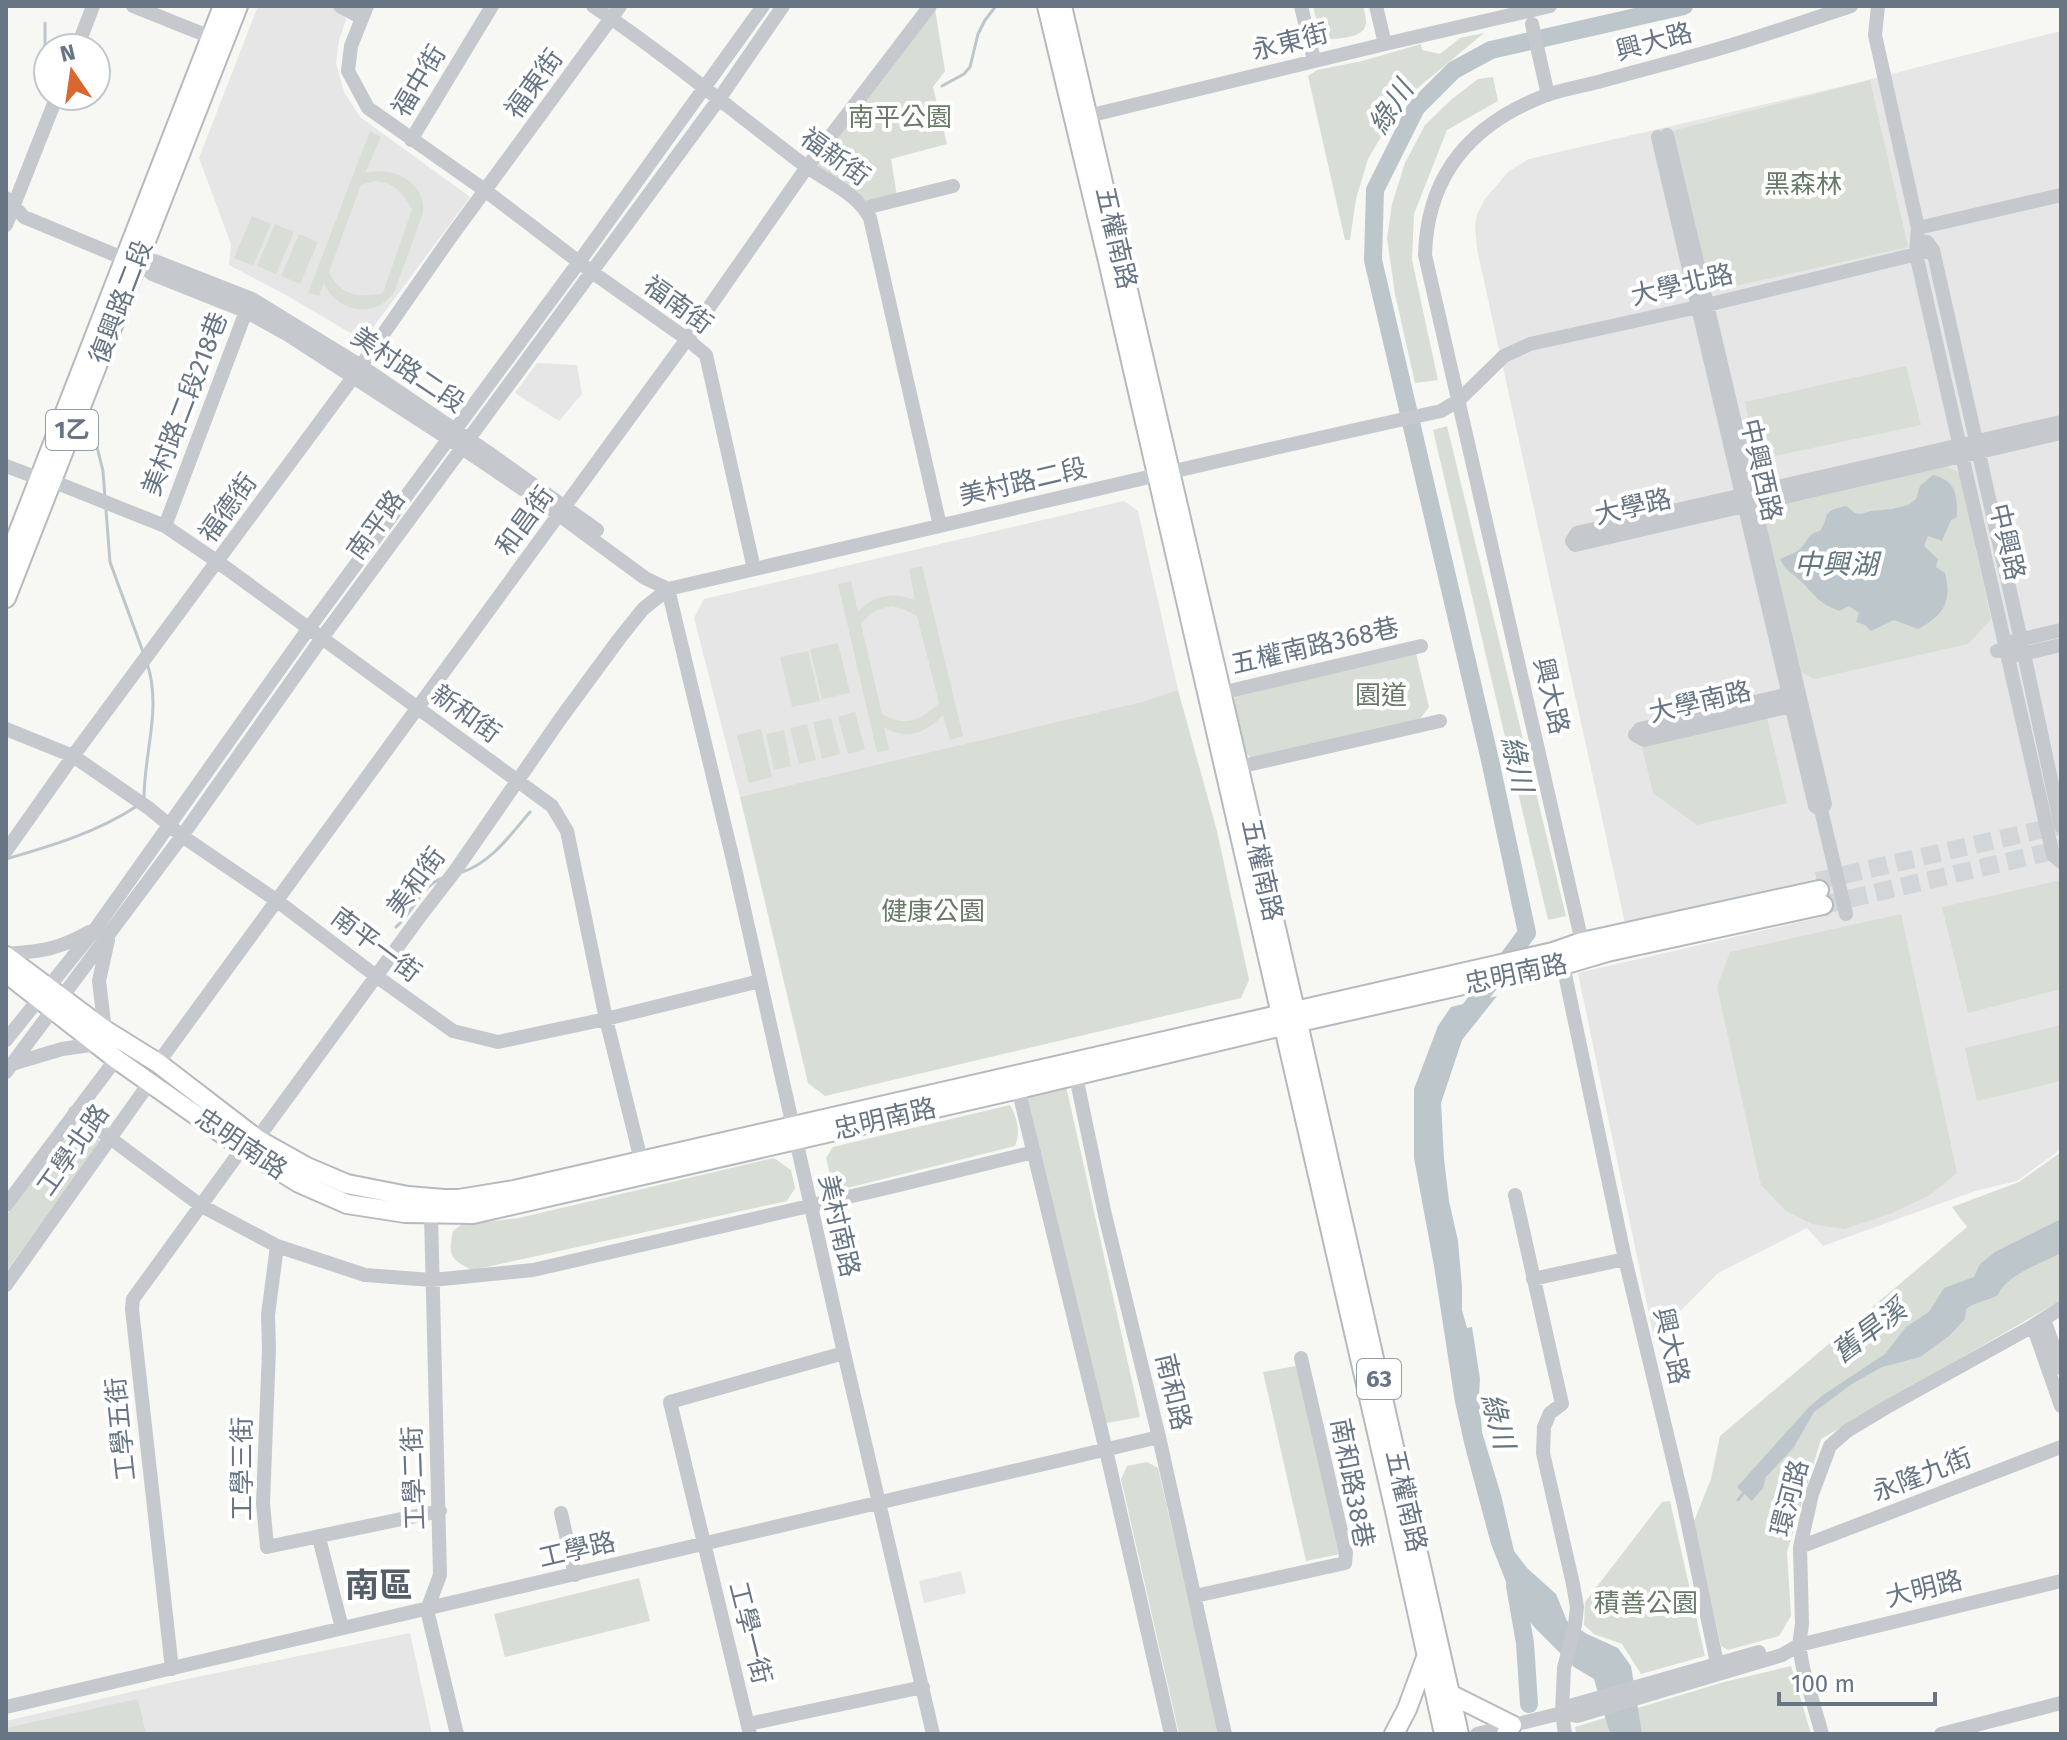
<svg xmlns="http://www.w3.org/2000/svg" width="2067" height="1740" viewBox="0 0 2067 1740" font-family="'Fira Sans','Noto Sans TC',sans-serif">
  <rect width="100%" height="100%" fill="#f7f7f4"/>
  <path fill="#e5e6e5" d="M258,6H334L342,11L346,20L339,40L336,63L344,92L360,117L470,197L366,337L359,338L286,295L229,265L231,244L199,158Z
    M2061,31V1149L2017,1181L1975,1191L1823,1246L1807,1228L1718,1273L1654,1338L1578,973L1826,916L1816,879L1625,923L1477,249L1475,226L1477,214L1485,199L1508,172L1529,159L1848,85Z
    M537,363L577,365L582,394L559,421L515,393Z
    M1124,501L1138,511L1178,690L1141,702L740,797L694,618L704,599Z
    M961,1571L966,1593L924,1603L919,1581Z
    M410,1633L432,1734H6V1721L178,1681Z"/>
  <path fill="#d8ded5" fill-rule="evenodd" d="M1313,6H1363C1364,12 1368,21 1365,27C1361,38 1337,39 1327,39L1320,33Z
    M935,9L945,71L933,87L947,144L891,159L897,196L871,203L814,165Z
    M1484,33L1402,101L1368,159L1356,199L1350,240H1345L1308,76L1317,70L1362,61L1421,44L1422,50L1440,54L1460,38Z
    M1493,77L1498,101L1447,130L1414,214L1412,260L1438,380L1415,383L1395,294L1387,238L1392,204L1405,163L1425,125L1452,99L1478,79Z
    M1870,80L1908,247L1710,292L1672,131Z
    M370,131L381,137L365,173C392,166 426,181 423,213L395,290C378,320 337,313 324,283L319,296L308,293ZM374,181C394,182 402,192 412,209L383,293C358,298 341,296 329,272L361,185Z
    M252,216L271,224L253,266L234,258Z
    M275,224L294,232L276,274L257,266Z
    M299,234L318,242L300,284L281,276Z
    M1906,366L1921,425L1756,460L1745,402Z
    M1447,426L1566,916L1548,920L1433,430Z
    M1936,462L1959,472L1991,619L1968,644L1814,679L1798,670L1763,519L1769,501Z
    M922,566L963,736L950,740L943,715C926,733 906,741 884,727L889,750L877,752L838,584L851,581L858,612C875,594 893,592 915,600L909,569ZM892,606L903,609L917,616L939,703C921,720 906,728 882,714L861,624C870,612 877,609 892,606Z
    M838,643L850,693L822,699L810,649Z
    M808,651L820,701L792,707L780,657Z
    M1416,653L1429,707L1420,719L1252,759L1246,753L1233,705L1235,697Z
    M1178,690L1217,831L1249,980L1241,998L825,1096L808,1083L740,797L1141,702Z
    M855,712L865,749L848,754L838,717Z
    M831,718L840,754L822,759L813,722Z
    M1767,718L1787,803L1697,825L1653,793L1642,747Z
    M807,724L816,760L799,764L790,728Z
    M761,729L772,777L749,783L737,735Z
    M784,730L791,766L774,770L766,734Z
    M2061,880V989L1968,1013L1942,907Z
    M1901,914L1957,1173L1930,1195L1890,1214L1844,1229L1812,1224L1786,1211L1761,1185L1717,987L1730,952Z
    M2061,1025V1081L1977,1101L1965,1048Z
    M1066,1086L1140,1417L1096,1425L1024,1098Z
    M1010,1105C1017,1118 1021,1132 1015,1146L843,1189L832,1184L826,1158L833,1147Z
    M73,1124L101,1141L6,1272V1216Z
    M2061,1152V1300L1821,1439L1787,1552L1791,1616L1779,1636L1728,1650L1721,1646L1694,1521L1711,1479L1720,1436L1967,1227L1952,1207L2019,1182Z
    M774,1158L791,1170L795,1188L787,1201L473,1270C450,1260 448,1255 453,1231L461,1225L519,1218Z
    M1296,1366L1340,1554L1306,1561L1263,1372Z
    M1147,1462L1158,1468L1219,1734H1179L1121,1479L1127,1466Z
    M1670,1501L1705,1656L1641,1674L1622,1644L1594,1634L1584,1625L1585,1602L1662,1502Z
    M639,1578L650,1621L505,1657L494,1614Z
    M1791,1666L1811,1734H1576L1575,1727L1724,1682Z
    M138,1699L146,1734H6V1728Z"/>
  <path fill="#bdc6cb" d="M1933,475C1957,481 1957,495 1957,517L1951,520L1942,541L1928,536L1924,546L1938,559L1936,567L1945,573C1952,602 1944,615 1918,629L1894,620L1871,631L1865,625L1856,622L1859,613L1849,606L1839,611C1818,602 1817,598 1803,583C1794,574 1785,571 1780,559C1786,556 1794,554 1800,549C1808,541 1808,533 1820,531C1831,515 1819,512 1846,506L1855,513L1861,514L1871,511L1892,509L1908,505L1916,499L1920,486Z
    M1497,996L1462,1040L1441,1103L1444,1159L1449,1201L1458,1241L1462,1287V1310L1467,1328L1472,1327L1480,1379L1479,1395L1482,1432L1501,1495L1514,1551L1527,1568L1556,1594L1567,1621L1587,1634L1618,1648L1631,1666L1642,1734H1610L1594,1679L1574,1667L1535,1628L1514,1602L1491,1544L1465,1447L1455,1402L1434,1266L1414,1158V1089L1438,1026L1451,1007Z
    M2061,1219V1253C2042,1263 2006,1275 1998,1295C1988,1301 1976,1301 1966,1309L1965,1319L1949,1336L1920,1357L1882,1367L1852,1384L1814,1412L1794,1447L1766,1477L1763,1488L1752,1501L1737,1487L1808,1408L1823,1395L1885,1354L1906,1327L1929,1312L1944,1288L1974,1277L1980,1264L1995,1252Z"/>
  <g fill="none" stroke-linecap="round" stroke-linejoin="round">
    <path stroke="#bdc6cb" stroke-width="3" d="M942,86L964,74L970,67L978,34L985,20L996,6
      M45,92V23
      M95,439L103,471L105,498
      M106,510L110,562L143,652
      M144,798C144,753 162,708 147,663
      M6,859C51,846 98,832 137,806
      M462,872C491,863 511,834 530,812
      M396,927C413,913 421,885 443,878
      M1738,1500L1745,1491"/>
    <path stroke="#bdc6cb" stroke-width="18" d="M1463,1019L1527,933L1490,760L1373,260L1375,190L1416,108L1454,70L1491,50L1684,6
      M1515,1586L1525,1643L1529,1704"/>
    <path stroke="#d3d6d8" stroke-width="18" stroke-dasharray="18 9" stroke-linecap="butt" d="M1817,881L2061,825
      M1823,905L2061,849"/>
    <defs>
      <path id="major" d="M1047,6L1108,261L1393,1502L1444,1734
        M1062,6L1295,1010L1459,1734
        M6,564L223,6
        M6,598L238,6
        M6,956L105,1030L158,1063L257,1139L307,1167L347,1184L408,1196L444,1199H459L514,1190L1553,952L1582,942L1819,890
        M6,973L116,1059L244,1149L299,1183L347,1204L405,1213L473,1214L1019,1089L1282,1026L1556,964L1563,965L1607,952L1823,905
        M1450,1694L1512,1725L1506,1734
        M1394,1734L1407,1709L1427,1655"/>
    </defs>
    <use href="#major" stroke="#b6babe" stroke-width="22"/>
    <path stroke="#c5c8cc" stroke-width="14" d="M133,6L218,40
      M340,6L362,18
      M367,6L351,46L348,71L368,108L486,191L592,272L687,339L706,355L754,569
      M593,6C666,55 734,112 804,165C826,181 857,193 870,218L940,526
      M1301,6L1314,60
      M1376,6L1385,44
      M1878,6L1875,35L1918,228L1916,254L2053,855L2061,862
      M1532,24L1548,95
      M77,48L93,6
      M1088,116L1385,44L1550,6
      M1667,135L1825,804L1821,810L1846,914
      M1658,137L1815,806L1821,810
      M411,140L492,6
      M6,198L24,217L125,259L137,261H155L252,299L361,366L489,453L597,530
      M865,208L953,186
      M6,225L57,96
      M1918,228L2061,195
      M1927,242L1933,250L2021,640L2061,826
      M137,261L152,274L245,311L290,336L449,439L543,503L645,578L668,589C926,530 1183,467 1441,411L1459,400L1504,356L1530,344L1707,305L1933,250
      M2061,422L1577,533L1572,541L1575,545L2061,433
      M6,466L38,478L52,481L165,526L218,562L552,806L567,831L606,1019L641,1160
      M165,526L248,306
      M668,589L733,860L844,1353L933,1734
      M1997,651L2007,649L2014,641L2061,630
      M2018,655L2061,645
      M1221,693L1421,646
      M1796,700L1791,706L1644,740L1635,735L1640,729L1789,694L1797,696
      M6,729L73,756L150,809L182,836L276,900L376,976L453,1031L498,1042L606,1019L760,981
      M1230,769L1440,721
      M6,851L73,756L354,376L450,238L620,6
      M6,954C42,951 57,950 89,932
      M105,1030L99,981L108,940
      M6,1040L96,928L309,628L579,262L763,6
      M158,1063L687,339L807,167L930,6
      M12,1064L62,1049L97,1044
      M1074,1067L1105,1215L1159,1437L1225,1734
      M6,1072L182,836L322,638L719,99L783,6
      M1016,1080L1106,1450L1171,1734
      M75,1112L200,1205L277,1246L365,1275L432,1280L533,1270L891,1187L1034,1152
      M1515,1195L1562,1404L1550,1413L1544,1427L1543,1453L1573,1584L1577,1607L1575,1625L1564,1668L1562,1713L1565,1734
      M6,1205L116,1059
      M431,1214L440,1575L427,1610L457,1734
      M277,1246L268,1315L269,1349L263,1503L267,1547L440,1511
      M1533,1279L1625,1259
      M6,1285L145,1089L153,1085
      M2044,1319L2061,1368
      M2033,1326L2061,1406
      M561,1513L575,1575
      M319,1538L342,1628
      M1800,1547L2061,1447
      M1195,1596L1345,1563L1346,1553L1301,1358
      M1717,1663L1683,1501L1625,1259L1563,965L1582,942L1425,255C1427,177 1468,127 1539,98C1558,90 1579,87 1598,82C1630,73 1662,65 1693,56C1747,42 1799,23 1851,6
      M172,1669L132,1309L133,1299L236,1157L257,1139L418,919L455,871L561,718L619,639L643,609L668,589
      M6,1707L1159,1437
      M1562,1713L1573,1705L1759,1652
      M748,1724L923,1687
      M750,1734L670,1402L844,1353
      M1477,1734L1562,1713L1577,1716L1782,1655L1799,1645L2061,1581
      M1822,1734L1803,1668L1799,1645L1802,1624L1800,1547L1812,1494L1830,1446L1847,1431L1887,1407L2033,1326L2061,1308
      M1941,1734L2061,1703"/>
    <use href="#major" stroke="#fff" stroke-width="18"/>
  </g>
  <g text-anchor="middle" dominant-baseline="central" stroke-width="8" stroke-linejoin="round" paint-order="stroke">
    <g fill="#fff" stroke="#959ea9" stroke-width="2">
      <rect x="46" y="410" width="52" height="40" rx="6"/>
      <rect x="1357" y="1359" width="44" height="40" rx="6"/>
    </g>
    <g font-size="24" font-weight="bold" fill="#677584">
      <text x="72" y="430">1乙</text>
      <text x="1379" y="1379">63</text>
    </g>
    <g font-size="26" fill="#677584" stroke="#fff">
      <text transform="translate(1290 42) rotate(-14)">永東街</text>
      <text transform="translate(1654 42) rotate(-15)">興大路</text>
      <text transform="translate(419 81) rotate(-59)">福中街</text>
      <text transform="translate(534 84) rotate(-54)">福東街</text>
      <text transform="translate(835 157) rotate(36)">福新街</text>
      <text transform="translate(1116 238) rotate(77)">五權南路</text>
      <text transform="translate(1682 285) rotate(-13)">大學北路</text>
      <text transform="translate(121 302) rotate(-69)">復興路二段</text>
      <text transform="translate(678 305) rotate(36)">福南街</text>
      <text transform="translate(408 370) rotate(34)">美村路二段</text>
      <text transform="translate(185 404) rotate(-69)">美村路二段218巷</text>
      <text transform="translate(1761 470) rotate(77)">中興西路</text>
      <text transform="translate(1023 482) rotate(-13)">美村路二段</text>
      <text transform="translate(1633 507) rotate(-13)">大學路</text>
      <text transform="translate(228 508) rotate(-54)">福德街</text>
      <text transform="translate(525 521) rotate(-54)">和昌街</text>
      <text transform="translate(376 525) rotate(-54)">南平路</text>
      <text transform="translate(2007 542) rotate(77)">中興路</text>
      <text transform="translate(1315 646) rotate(-13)">五權南路368巷</text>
      <text transform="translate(1551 696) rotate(77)">興大路</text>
      <text transform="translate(1700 702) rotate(-13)">大學南路</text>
      <text transform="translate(466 714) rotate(36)">新和街</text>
      <text transform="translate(1262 870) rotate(77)">五權南路</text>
      <text transform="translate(416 882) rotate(-53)">美和街</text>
      <text transform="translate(376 945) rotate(37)">南平一街</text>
      <text transform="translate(1516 974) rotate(-12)">忠明南路</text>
      <text transform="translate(885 1119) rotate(-13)">忠明南路</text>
      <text transform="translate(241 1144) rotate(34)">忠明南路</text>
      <text transform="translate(73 1150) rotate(-55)">工學北路</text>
      <text transform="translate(839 1226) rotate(77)">美村南路</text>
      <text transform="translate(1671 1346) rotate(77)">興大路</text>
      <text transform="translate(1173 1392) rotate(77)">南和路</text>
      <text transform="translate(121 1429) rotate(-96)">工學五街</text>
      <text transform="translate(242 1469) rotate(-90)">工學三街</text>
      <text transform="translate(1922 1475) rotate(-21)">永隆九街</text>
      <text transform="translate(414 1478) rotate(-92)">工學二街</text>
      <text transform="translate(1352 1483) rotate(79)">南和路38巷</text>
      <text transform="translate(1790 1498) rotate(-75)">環河路</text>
      <text transform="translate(1406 1501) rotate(77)">五權南路</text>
      <text transform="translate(577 1550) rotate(-13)">工學路</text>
      <text transform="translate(1924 1589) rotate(-14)">大明路</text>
      <text transform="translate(750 1633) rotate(76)">工學一街</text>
    </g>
    <g font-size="26" fill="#687b66" stroke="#fff">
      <text x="900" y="117">南平公園</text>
      <text x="1803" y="184">黑森林</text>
      <text x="1381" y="695">園道</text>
      <text x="933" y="911">健康公園</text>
      <text x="1646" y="1603">積善公園</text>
    </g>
    <g font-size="28" font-style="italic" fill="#637680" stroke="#fff">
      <text transform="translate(1391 107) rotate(-57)">綠川</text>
      <text x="1836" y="564">中興湖</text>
      <text transform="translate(1517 764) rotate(77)">綠川</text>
      <text transform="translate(1869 1331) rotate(-37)">舊旱溪</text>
      <text transform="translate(1498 1421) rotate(75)">綠川</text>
    </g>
    <g font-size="34" font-weight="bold" fill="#555f69" stroke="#fff">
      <text x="379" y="1585">南區</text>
    </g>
  </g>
  <rect width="2067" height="1740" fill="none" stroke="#677584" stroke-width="16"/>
  <g transform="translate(72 72) rotate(347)"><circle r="38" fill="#ffffff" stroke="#c2c8ce" stroke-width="2"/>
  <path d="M0-6L14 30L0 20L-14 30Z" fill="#db6630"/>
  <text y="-12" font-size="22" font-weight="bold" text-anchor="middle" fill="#677584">N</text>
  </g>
  <path d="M1779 1692v12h156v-12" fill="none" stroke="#677584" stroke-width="4"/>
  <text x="1791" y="1692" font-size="24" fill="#677584" stroke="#ffffff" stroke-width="6" paint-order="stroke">100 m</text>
</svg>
